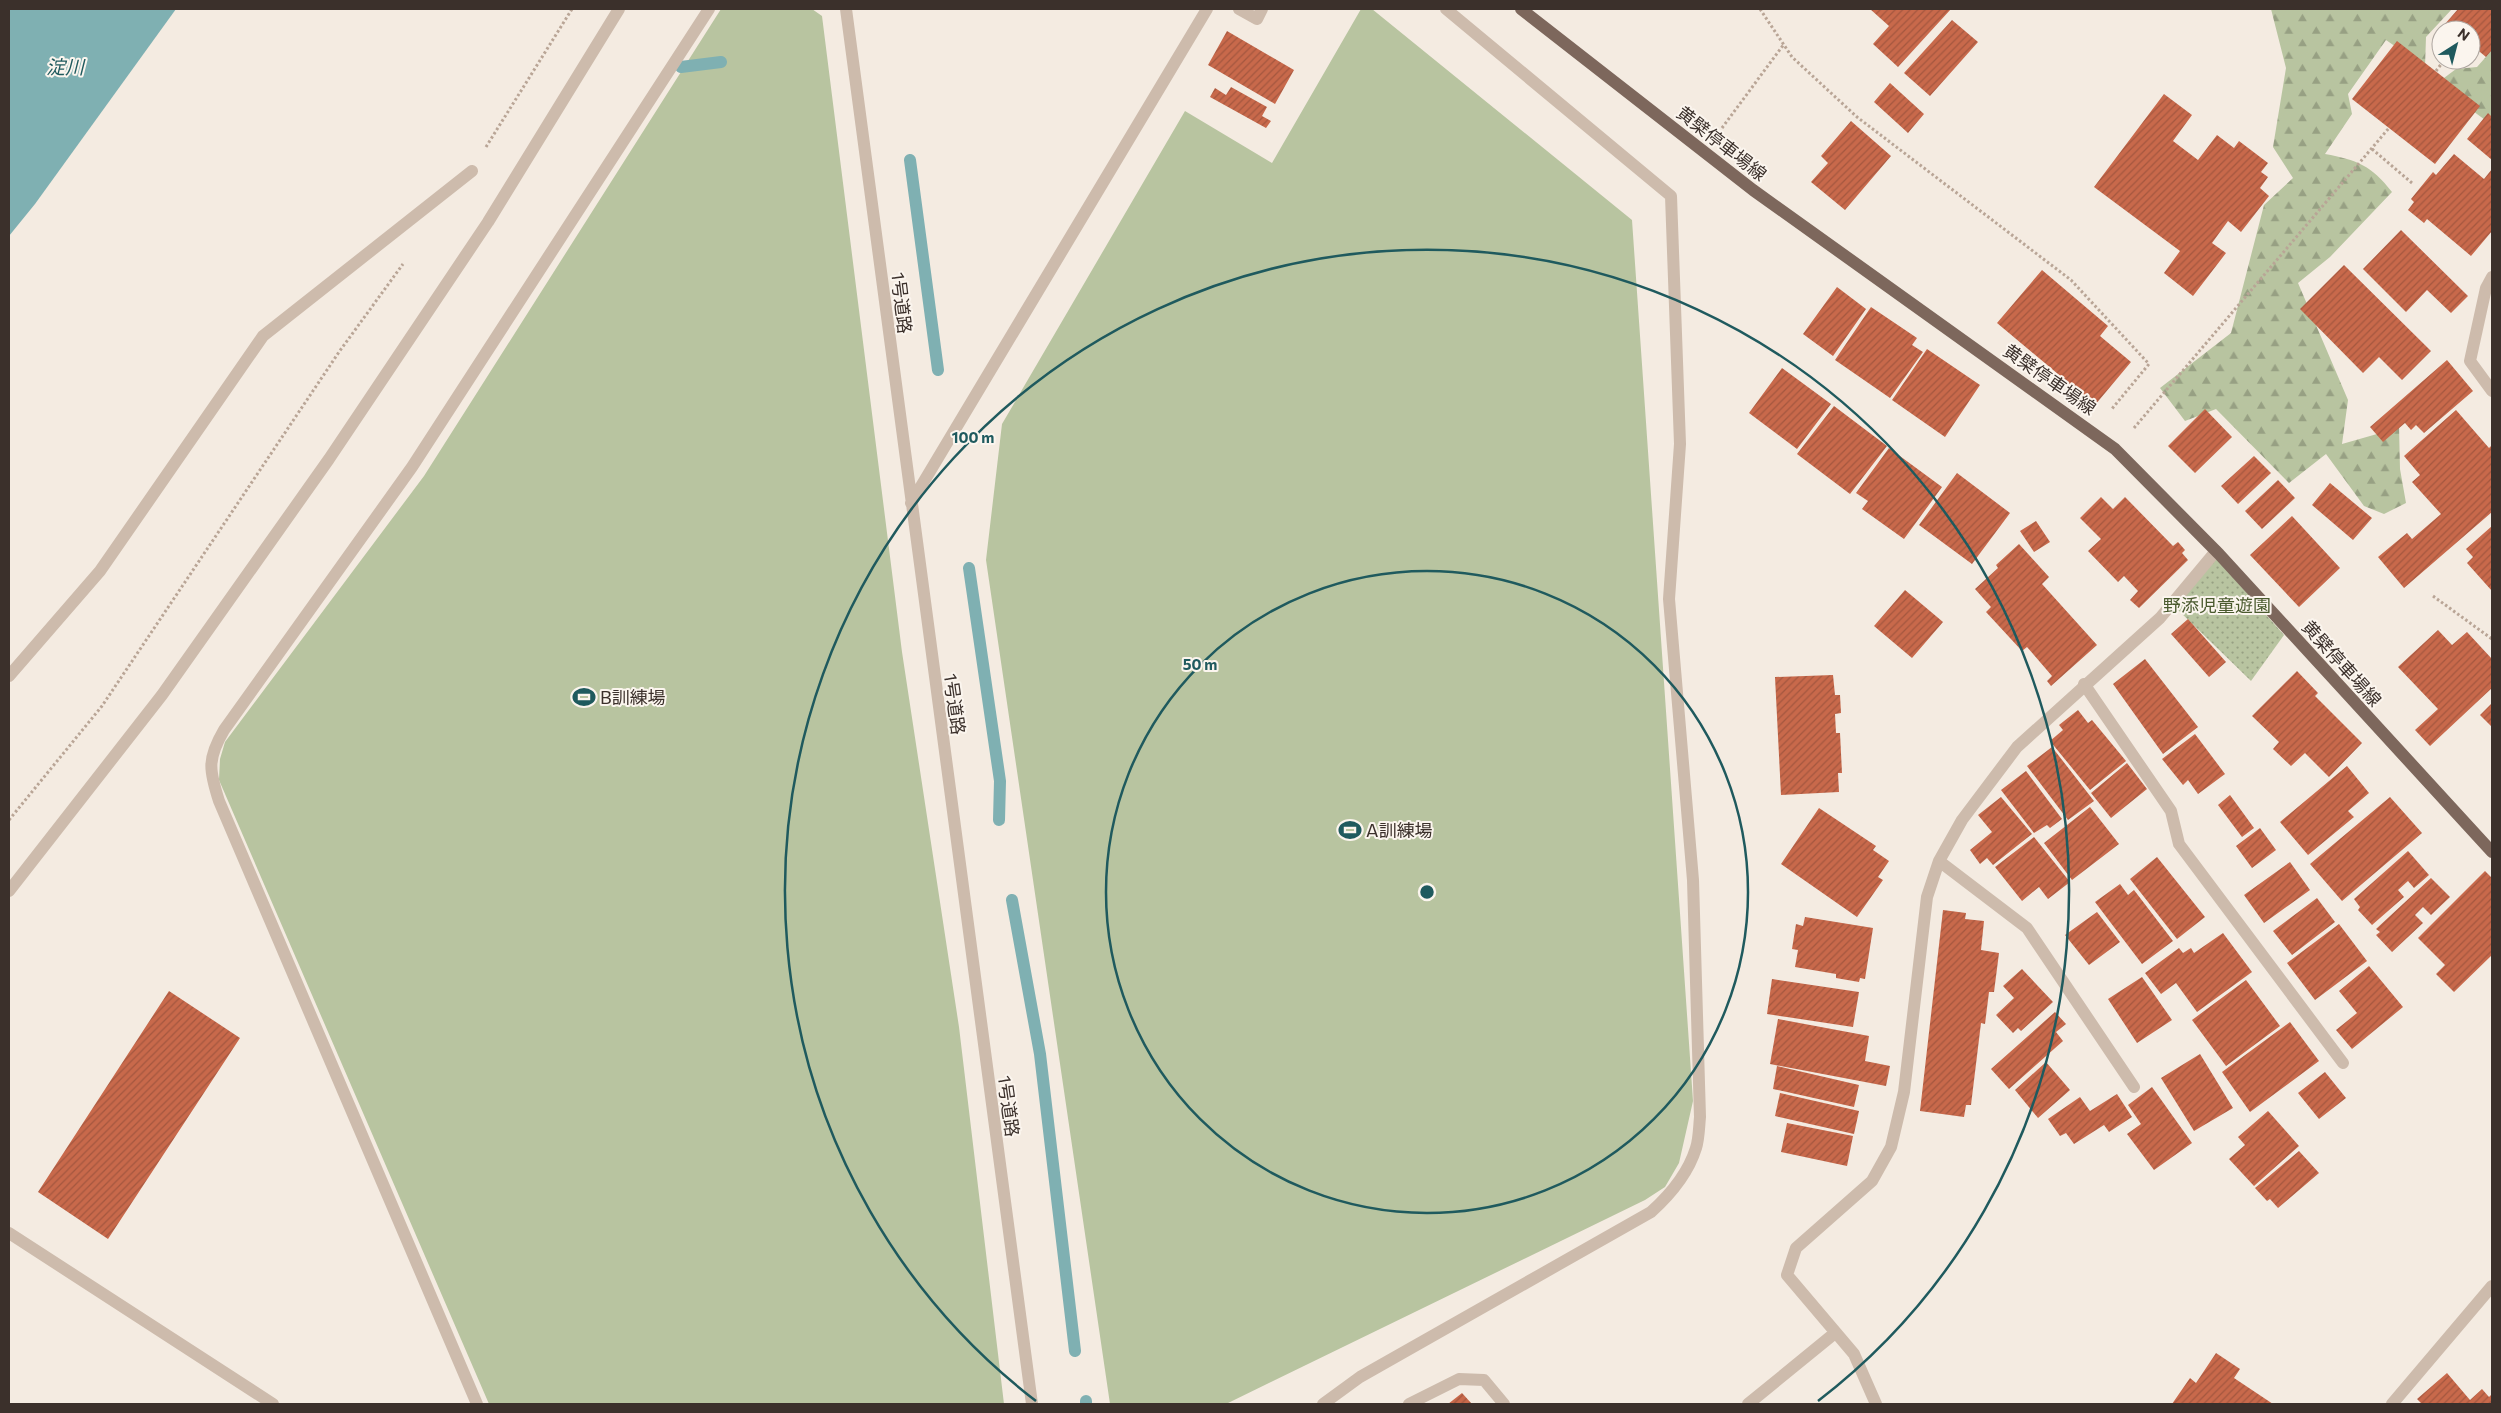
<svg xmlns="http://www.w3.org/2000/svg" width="2501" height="1413" viewBox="0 0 2501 1413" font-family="Commissioner,'Noto Sans JP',sans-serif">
  <defs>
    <pattern id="grass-dots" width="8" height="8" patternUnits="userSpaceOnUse" patternTransform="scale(1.25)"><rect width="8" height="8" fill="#b8c4a0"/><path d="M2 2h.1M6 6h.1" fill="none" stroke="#97a083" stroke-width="1.8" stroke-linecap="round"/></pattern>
    <pattern id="forest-firs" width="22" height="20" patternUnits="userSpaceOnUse" patternTransform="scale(1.25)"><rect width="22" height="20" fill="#b8c4a0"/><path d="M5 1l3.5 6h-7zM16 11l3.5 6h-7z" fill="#97a083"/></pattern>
    <pattern id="building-hatch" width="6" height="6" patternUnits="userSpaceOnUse" patternTransform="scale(1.25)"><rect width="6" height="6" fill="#c8694b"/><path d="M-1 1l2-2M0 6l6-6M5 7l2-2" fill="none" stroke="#a4573f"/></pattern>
  </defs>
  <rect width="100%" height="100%" fill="#f4ebe1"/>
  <path fill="url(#grass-dots)" d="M2215,557L2284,635L2251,681L2175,607Z"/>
  <path fill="url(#forest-firs)" d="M2271,9H2452L2426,37L2425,67L2386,40L2348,94L2352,114L2325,154C2357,160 2371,165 2392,192L2330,257L2298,283L2348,400L2342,444L2377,434L2399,425L2400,469L2406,503L2384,514L2364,506L2326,454L2289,483L2216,409L2185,421L2160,388L2231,333L2264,205L2293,178L2273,147L2286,68Z
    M2492,50V125L2436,84L2456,69L2477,67Z"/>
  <path fill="#b8c4a0" d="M721,9H812L822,16L902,652L959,1027L1004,1404H489L219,780L220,759L225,742L424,476Z
    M1361,9H1372L1632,220L1693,1101L1679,1163L1665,1187L1645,1200L1226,1404H1110L986,560L1002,424L1185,111L1272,163Z"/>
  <path fill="#7fb0b2" d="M9,9H176L35,204L9,236Z"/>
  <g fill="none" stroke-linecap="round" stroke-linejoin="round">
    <path stroke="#7fb0b2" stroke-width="12" d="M681,67L721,62
      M910,160L938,370
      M969,568L1000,781L999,820
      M1012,900L1040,1054L1075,1351
      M1086,1401V1404"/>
  </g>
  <path fill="url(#building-hatch)" d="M1870,9H1951L1898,67L1873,44L1889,26Z
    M2458,9H2492V50L2486,57L2474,47L2471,50V30H2453L2445,24Z
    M1952,20L1978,42L1930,96L1904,73Z
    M1227,31L1294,70L1275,104L1208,65Z
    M2397,41L2480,106L2435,164L2352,99Z
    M2446,60H2463L2456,69Z
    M1890,83L1924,114L1908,133L1874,102Z
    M1231,87L1267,107L1262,116L1271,121L1266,128L1210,97L1215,88L1226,95Z
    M2164,94L2192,115L2173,141L2198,160L2217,135L2234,148L2239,141L2268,163L2261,172L2268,177L2260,188L2269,196L2241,232L2228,221L2212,243L2226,253L2193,296L2164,273L2180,251L2094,187Z
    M2488,113L2492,117V160L2467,139Z
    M1851,121L1891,156L1845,210L1811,182L1828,163L1821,156Z
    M2454,154L2484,179L2492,169V231L2471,256L2427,219L2424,223L2408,210L2414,202L2411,199L2433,172L2436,175Z
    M2401,230L2468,296L2451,313L2427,290L2406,312L2363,269Z
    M2344,265L2431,351L2402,380L2379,357L2363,373L2300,309Z
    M2042,270L2108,326L2100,336L2131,362L2095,405L1997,323Z
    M1837,287L1866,309L1833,356L1803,334Z
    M1871,307L1917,338L1912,345L1923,352L1890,398L1835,360Z
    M1927,349L1980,385L1945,437L1892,400Z
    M2447,360L2473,391L2424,433L2416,425L2411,430L2405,423L2383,442L2370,427Z
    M1782,368L1831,404L1797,449L1749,413Z
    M1834,406L1887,446L1850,494L1797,454Z
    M2205,409L2232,437L2195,473L2168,446Z
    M2456,410L2489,448L2492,445V512L2404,588L2378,557L2407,533L2412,539L2441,514L2412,482L2420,475L2404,456Z
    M1889,448L1942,487L1904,539L1862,509L1868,501L1856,493Z
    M2254,456L2271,473L2238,504L2221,486Z
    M1957,473L2010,513L1972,564L1919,525Z
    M2278,480L2295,498L2262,529L2245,511Z
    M2330,483L2372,518L2353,540L2312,505Z
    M2101,497L2113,509L2125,497L2173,546L2178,542L2185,550L2182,553L2188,560L2139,608L2130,600L2138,591L2124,576L2118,582L2088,551L2101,539L2080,518Z
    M2292,516L2340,568L2299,607L2250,555Z
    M2036,521L2050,542L2034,552L2020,531Z
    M2492,526V591L2467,563L2473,557L2466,549Z
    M2019,544L2049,577L2042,584L2097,645L2051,686L2047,681L2052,676L2027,647L2022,651L1986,612L1991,607L1975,589L1998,568L1996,565Z
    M1905,590L1943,622L1912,658L1874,626Z
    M2188,619L2226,662L2209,677L2171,634Z
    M2438,630L2452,645L2467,632L2492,659V688L2430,746L2415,730L2438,709L2398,667Z
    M2145,659L2198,727L2163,754L2113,684Z
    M2297,671L2318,693L2315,696L2362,743L2329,777L2305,753L2291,766L2273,749L2279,742L2252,716Z
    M1833,675L1835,695H1840L1841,713L1835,714L1836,733H1840L1842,773H1838L1839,792L1781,795L1775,677Z
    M2492,703V727L2480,715Z
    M2078,710L2088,723L2092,720L2126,761L2090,790L2050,741L2063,730L2059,725Z
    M2195,734L2225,774L2198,794L2188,780L2183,785L2162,759Z
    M2052,747L2094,801L2068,820L2027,766Z
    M2127,763L2147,789L2111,818L2091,793Z
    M2347,766L2369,793L2348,811L2354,817L2308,855L2280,822Z
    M2026,771L2062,819L2050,828L2047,825L2034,833L2001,790Z
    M2230,795L2254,828L2242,837L2218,805Z
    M2001,797L2032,834L1993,865L1987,858L1980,864L1970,850L1992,832L1978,815Z
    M2390,797L2422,833L2342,901L2310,864Z
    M2090,807L2119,844L2072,880L2044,843Z
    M1819,808L1876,846L1873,850L1889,861L1878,877L1883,880L1857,917L1781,864Z
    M2260,828L2276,850L2252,868L2236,846Z
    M2034,837L2070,882L2048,899L2039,887L2022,901L1995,867Z
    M2408,851L2429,875L2414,888L2408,881L2398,890L2404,897L2372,925L2358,910L2360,907L2354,899Z
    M2157,857L2205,917L2177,939L2130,879Z
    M2290,862L2310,890L2264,923L2244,895Z
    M2485,871L2492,878V955L2454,992L2436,974L2445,965L2418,938Z
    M2431,878L2450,897L2431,915L2423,907L2415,915L2423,923L2392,952L2376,935L2380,932L2376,929Z
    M2120,884L2128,895L2134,890L2173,941L2142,964L2095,902Z
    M2317,898L2335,922L2292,955L2273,931Z
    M1943,910L1966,913L1965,919L1984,921L1981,950L1999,953L1994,992H1989L1985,1024L1981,1023L1971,1105H1966L1964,1117L1920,1111Z
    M2097,912L2120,942L2089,965L2065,935Z
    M1805,917L1873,928L1865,979L1860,978L1859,982L1836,978V974L1795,967L1798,950L1792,949L1796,924L1803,926Z
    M2339,924L2367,961L2315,1000L2287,963Z
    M2223,933L2252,972L2197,1012L2176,983L2161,994L2145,973L2179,948L2183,953L2191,948L2194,953Z
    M2369,966L2403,1007L2352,1049L2336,1030L2357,1013L2339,991Z
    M2022,969L2053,1002L2021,1031L2018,1028L2013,1033L1996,1015L2014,998L2003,986Z
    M2142,977L2172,1020L2137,1043L2108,999Z
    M1772,979L1859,992L1853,1027L1767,1014Z
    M2246,980L2280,1026L2226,1066L2192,1020Z
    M169,991L240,1038L108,1239L38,1192Z
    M2055,1012L2066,1024L2056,1032L2063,1041L2009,1089L1991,1069Z
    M1778,1019L1869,1036L1865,1061L1890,1066L1886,1086L1770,1064Z
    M2290,1022L2319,1061L2250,1112L2222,1072Z
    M2200,1054L2233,1108L2194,1131L2161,1078Z
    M2046,1062L2070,1090L2038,1118L2015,1090Z
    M1777,1066L1859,1085L1854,1107L1773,1089Z
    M2325,1072L2346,1098L2319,1119L2298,1093Z
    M2152,1087L2192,1143L2154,1170L2127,1134L2141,1124L2128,1105Z
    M1780,1093L1859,1111L1854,1134L1775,1116Z
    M2117,1094L2132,1117L2109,1132L2104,1125L2074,1144L2066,1133L2060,1136L2048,1119L2080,1097L2090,1111Z
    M2268,1111L2299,1146L2254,1186L2229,1159L2245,1145L2238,1137Z
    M1787,1123L1853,1136L1847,1166L1781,1152Z
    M2299,1151L2319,1173L2278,1208L2270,1199L2267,1201L2255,1188Z
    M2216,1353L2240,1369L2234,1378L2273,1404H2172L2190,1378L2196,1383Z
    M2447,1373L2470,1400L2482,1389L2489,1397L2492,1394V1404H2422L2417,1399Z
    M1462,1393L1472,1404H1448Z"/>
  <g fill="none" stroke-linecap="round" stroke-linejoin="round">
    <path stroke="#b9a596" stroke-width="3" stroke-dasharray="2.5 2.5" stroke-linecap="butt" d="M1760,9L1792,57L1857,117L2071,280L2149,364L2111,410
      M2436,71L2442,63
      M1722,128L1784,44
      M486,147L572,9
      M2372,149L2412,183
      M2134,428L2389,128
      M2433,596L2492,639
      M9,820L102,706L339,352L403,264"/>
    <path stroke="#cdbbac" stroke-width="12" d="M846,9L1032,1404
      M1239,9L1257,19L1262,9
      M2492,277L2486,288L2470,361L2492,391
      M911,503L1207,9
      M9,676L100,571L263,336L472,171
      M2084,684L2171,811L2179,844L2343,1063
      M1939,861L2027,928L2134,1087
      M9,891L162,695L329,459L488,222L619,9
      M9,1233L273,1404
      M477,1404L219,801C209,770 207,759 224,730L412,467L709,9
      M1323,1404L1360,1377L1651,1212C1671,1194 1688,1174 1696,1148C1699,1139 1699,1127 1700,1117L1693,880L1669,599L1680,444L1671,196L1446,9
      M1409,1404L1459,1379L1484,1380L1504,1404
      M1748,1404L1835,1333
      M1876,1404L1854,1354L1787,1275L1796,1248L1872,1181L1891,1147L1904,1092L1927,897L1939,861L1962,820L2017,747L2160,618L2216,551
      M2392,1404L2492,1286"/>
    <path stroke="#7d675c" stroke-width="12" d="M1521,9L1753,190L2115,449L2219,554L2492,852"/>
  </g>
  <g fill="none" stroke="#1f5a5e" stroke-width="2.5">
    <circle cx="1427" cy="892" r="321"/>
    <path d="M1036 1401A642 642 0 1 1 1818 1401"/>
  </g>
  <defs>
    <symbol id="stadium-bare" viewBox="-9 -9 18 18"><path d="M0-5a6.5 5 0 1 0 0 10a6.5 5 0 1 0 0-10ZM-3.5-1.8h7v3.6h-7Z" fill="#1f5a5e" stroke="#fbf5ee" stroke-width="2.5" paint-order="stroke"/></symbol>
  </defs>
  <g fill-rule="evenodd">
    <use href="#stadium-bare" x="568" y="681" width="32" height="32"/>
    <use href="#stadium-bare" x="1334" y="814" width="32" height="32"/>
  </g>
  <g text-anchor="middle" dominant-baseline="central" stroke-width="4" stroke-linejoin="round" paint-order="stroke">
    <g font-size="18" fill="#3b302b" stroke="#fbf5ee">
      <text transform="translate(1722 143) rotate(38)">黄檗停車場線</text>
      <text transform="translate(902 303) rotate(83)">1号道路</text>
      <text transform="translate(2050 379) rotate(35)">黄檗停車場線</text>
      <text transform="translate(2342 663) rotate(48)">黄檗停車場線</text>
      <text transform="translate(955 704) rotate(82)">1号道路</text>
      <text transform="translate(1009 1106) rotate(82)">1号道路</text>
    </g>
    <g font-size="18" fill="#4a5a2e" stroke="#fbf5ee">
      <text x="2217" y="605">野添児童遊園</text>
    </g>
    <g font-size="18" fill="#3b302b" stroke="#fbf5ee" text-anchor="start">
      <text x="600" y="697">B訓練場</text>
      <text x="1366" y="830">A訓練場</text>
    </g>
    <g font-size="19" font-style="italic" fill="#1f5a5e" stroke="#fbf5ee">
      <text x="65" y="66">淀川</text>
    </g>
  </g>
  <circle cx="1427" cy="892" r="8" fill="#1f5a5e" stroke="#fbf5ee" stroke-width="2.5"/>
  <g font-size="15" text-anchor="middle" font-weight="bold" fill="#1f5a5e" stroke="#fbf5ee" stroke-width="4" stroke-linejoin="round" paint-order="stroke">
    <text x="973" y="443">100 m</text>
    <text x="1200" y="670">50 m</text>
  </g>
  <rect width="2501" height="1413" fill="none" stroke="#3b302b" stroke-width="20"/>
  <g transform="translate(2456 45) rotate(36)"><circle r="24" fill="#fbf5ee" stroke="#aea6a0"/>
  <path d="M0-4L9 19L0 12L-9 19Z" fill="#1f5a5e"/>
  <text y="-8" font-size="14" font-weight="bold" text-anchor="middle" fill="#3b302b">N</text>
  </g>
</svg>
